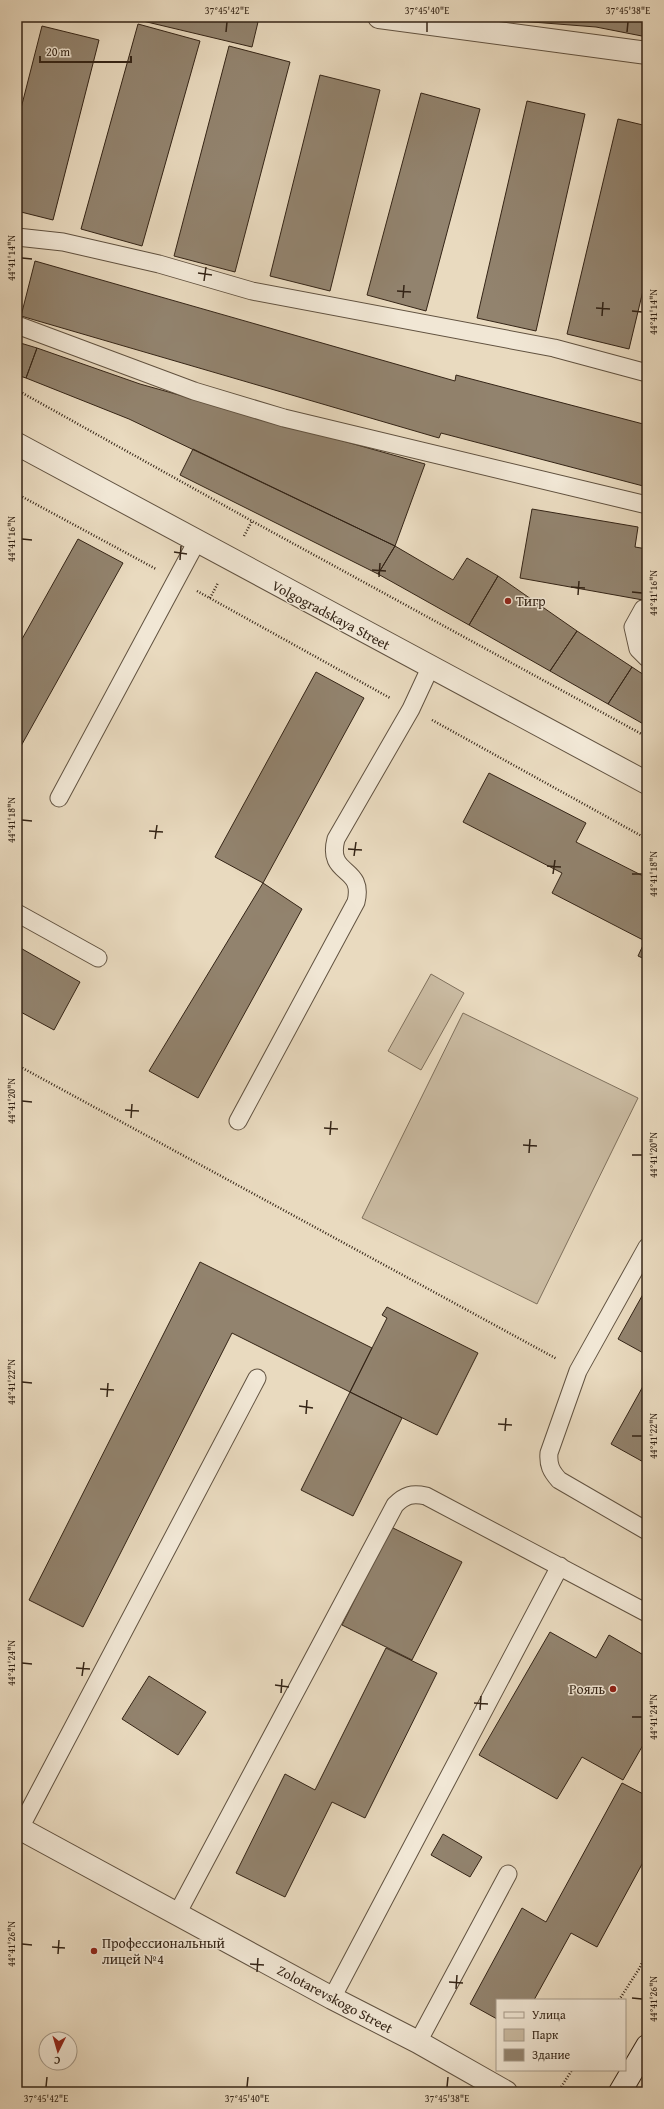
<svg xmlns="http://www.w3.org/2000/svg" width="664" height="2109" viewBox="0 0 664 2109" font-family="'Gentium Book Plus',serif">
  <rect width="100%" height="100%" fill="#e9dabf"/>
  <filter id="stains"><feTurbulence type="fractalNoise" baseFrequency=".005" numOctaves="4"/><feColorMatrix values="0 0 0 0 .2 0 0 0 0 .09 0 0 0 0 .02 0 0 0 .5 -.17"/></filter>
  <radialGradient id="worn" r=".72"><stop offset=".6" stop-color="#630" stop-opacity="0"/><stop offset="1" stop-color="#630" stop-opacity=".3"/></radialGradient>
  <path fill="#cabba2" stroke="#7f705c" d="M431,974L464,993L421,1070L388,1051Z
    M463,1013L638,1098L537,1304L362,1218Z"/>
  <path fill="#92836e" stroke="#342416" d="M126,17H239L258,22L252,47Z
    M468,17H647V37L596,27Z
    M138,24L200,41L142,246L81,229Z
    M42,26L99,40L53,220L17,211V124Z
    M229,46L290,62L235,272L174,256Z
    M320,75L380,90L330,291L270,276Z
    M421,93L480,109L426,311L367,295Z
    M527,101L585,114L536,331L477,318Z
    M618,119L647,126V274L629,349L567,334Z
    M35,261L455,381L456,375L647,425V487L441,433L439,438L21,316Z
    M17,342L37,348L26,378L17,375Z
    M37,348L140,384L425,464L395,546L129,419L26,378Z
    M193,449L395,546L378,574L180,475Z
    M532,509L638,527L635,547L647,549V578L643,600L520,578Z
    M78,539L123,563L21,746L17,744V648Z
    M395,546L453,580L467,558L498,576L469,625L378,574Z
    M498,576L577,631L550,671L469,625Z
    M577,631L632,667L608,704L550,671Z
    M632,667L647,677V726L608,704Z
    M316,672L364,698L263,883L215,857Z
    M489,773L586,823L576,842L647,878V960L638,956L645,941L552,893L562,873L463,822Z
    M263,883L302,909L198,1098L149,1071Z
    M17,946L80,982L54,1030L17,1010Z
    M200,1262L372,1348L350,1392L232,1333L83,1627L29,1600Z
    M647,1287V1355L618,1339Z
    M387,1307L478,1353L437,1435L350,1392L387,1318L382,1315Z
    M647,1379V1464L611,1444Z
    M350,1392L402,1418L353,1516L301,1490Z
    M391,1527L462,1562L412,1660L342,1625Z
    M550,1632L596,1658L609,1635L647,1657V1738L623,1780L582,1757L557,1799L479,1755Z
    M386,1648L437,1673L365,1818L332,1802L285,1897L236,1873L285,1774L315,1790Z
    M149,1676L206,1712L178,1755L122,1719Z
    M622,1783L647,1796V1855L597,1947L571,1933L534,2000H497V2019L470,2004L522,1908L546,1922Z
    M443,1834L482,1857L470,1877L431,1855Z"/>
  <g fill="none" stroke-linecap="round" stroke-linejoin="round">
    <defs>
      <path id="lane" d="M17,237L63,242L159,264L252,291L554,348L647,373
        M17,325L194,391L284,418L647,505
        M647,609H643L633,627L638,649L647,658
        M59,798L197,541
        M17,913L98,958
        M238,1121L356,902C365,865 326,877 336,839L411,709L430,668
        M647,1247L578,1371L549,1453C548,1465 551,1471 559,1480L647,1531
        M20,1828L257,1378
        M177,1914L395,1505C405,1495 412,1493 426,1496L647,1613
        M332,1998L560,1566
        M418,2042L508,1874"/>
      <path id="street" d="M379,17L647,53
        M17,444L647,783
        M17,1827L332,1998L418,2042L506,2092"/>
      <path id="secondary" d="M620,2092L647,2046"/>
    </defs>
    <use href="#lane" stroke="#615240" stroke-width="19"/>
    <use href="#street" stroke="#615240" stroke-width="24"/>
    <use href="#secondary" stroke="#342416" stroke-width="24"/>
    <path stroke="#342416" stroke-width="2.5" stroke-dasharray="1 2" stroke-linecap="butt" d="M17,390L252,521
      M17,494L156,569
      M244,536L252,521L647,737
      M197,591L390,698
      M210,598L218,583
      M432,720L647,839
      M17,1065L557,1359
      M619,2000L639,1969L647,1953
      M558,2092L572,2070"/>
    <use href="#lane" stroke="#f1e7d5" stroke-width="17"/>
    <use href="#street" stroke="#f1e7d5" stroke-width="22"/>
    <use href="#secondary" stroke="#f1e7d5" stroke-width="22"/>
  </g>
  <path fill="none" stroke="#342416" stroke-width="1.5" d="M226,32L227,22M427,32V22M627,32L628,22M22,258L32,259M198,273L212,275M204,281L206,267M397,291L411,292M403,298L404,285M596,308L610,309M632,311L642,312M602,316L603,302M22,539L32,540M174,552L187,554M180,560L181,546M372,570L386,571M379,577L380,563M571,587L585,588M632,592L642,593M578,595L579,581M22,820L32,821M149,831L163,832M155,839L157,825M348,849L362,850M354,856L356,842M547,866L561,867M553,874L555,860M632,874H642M22,1101L32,1102M125,1110L139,1111M131,1118L132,1104M324,1128L338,1129M330,1135L331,1121M523,1145L537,1146M529,1153L530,1139M632,1155H642M22,1382L32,1383M100,1389L114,1390M107,1397L108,1383M299,1406L313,1408M306,1414L307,1400M498,1424L512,1425M505,1431L506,1418M632,1436H642M22,1663L32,1664M76,1668L90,1669M82,1676L84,1662M275,1685L289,1687M281,1693L282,1679M474,1703L488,1704M480,1710L481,1696M632,1717H642M22,1944L32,1945M52,1947L65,1948M58,1954L59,1940M250,1964L264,1965M257,1972L258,1958M449,1982L463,1983M456,1989L457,1975M632,1998L642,1999M46,2087L47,2077M247,2087L248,2077M447,2087L448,2077"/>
  <g fill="#8f2418" stroke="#f1e7d5" stroke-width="1.5">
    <circle cx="508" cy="601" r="4"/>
    <circle cx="613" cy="1689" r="4"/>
    <circle cx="94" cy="1951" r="4"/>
  </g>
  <g text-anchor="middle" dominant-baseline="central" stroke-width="3" stroke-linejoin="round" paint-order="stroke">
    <g font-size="14" fill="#342416" stroke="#f1e7d5" text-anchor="start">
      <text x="516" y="601">Тигр</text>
      <text x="605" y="1689" text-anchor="end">Рояль</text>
      <text x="102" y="1943">Профессиональный<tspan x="102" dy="16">лицей №4</tspan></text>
    </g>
    <g font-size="14" fill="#342416" stroke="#f1e7d5">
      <text transform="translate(331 615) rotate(28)">Volgogradskaya Street</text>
      <text transform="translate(335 1999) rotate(28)">Zolotarevskogo Street</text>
    </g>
  </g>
  <rect width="664" height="2109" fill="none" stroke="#e9dabf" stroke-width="44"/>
  <rect x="496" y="1999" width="130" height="72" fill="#f1e7d5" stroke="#a59989"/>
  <rect x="504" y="2012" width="20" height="6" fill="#f1e7d5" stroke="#a59989"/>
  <text x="532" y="2019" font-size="12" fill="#342416">Улица</text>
  <rect x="504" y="2029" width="20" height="12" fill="#cabba2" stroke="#a59989"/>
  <text x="532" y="2039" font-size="12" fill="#342416">Парк</text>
  <rect x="504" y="2049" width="20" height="12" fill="#92836e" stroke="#a59989"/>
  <text x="532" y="2059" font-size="12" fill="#342416">Здание</text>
  <g transform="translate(58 2051) rotate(185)"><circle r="19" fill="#f1e7d5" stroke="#a59989"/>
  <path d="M0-3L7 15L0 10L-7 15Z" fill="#8f2418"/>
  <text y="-6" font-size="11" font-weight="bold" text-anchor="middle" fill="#342416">С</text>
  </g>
  <path d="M40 56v6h91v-6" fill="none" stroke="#342416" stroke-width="2"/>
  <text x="46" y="56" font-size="12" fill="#342416" stroke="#f1e7d5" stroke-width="3" paint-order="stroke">20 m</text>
  <rect x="22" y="22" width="620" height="2065" fill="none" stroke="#342416" stroke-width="1.5"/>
  <g font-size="10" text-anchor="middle" fill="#342416">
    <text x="227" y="14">37°45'42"E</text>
    <text x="427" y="14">37°45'40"E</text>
    <text x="628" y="14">37°45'38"E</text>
    <text transform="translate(11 258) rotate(-90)" y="4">44°41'14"N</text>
    <text transform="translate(653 312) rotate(-90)" y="4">44°41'14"N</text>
    <text transform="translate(11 539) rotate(-90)" y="4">44°41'16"N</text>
    <text transform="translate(653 593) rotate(-90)" y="4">44°41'16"N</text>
    <text transform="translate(11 820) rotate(-90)" y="4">44°41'18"N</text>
    <text transform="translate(653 874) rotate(-90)" y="4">44°41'18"N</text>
    <text transform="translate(11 1101) rotate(-90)" y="4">44°41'20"N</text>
    <text transform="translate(653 1155) rotate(-90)" y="4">44°41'20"N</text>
    <text transform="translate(11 1382) rotate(-90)" y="4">44°41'22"N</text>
    <text transform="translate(653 1436) rotate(-90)" y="4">44°41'22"N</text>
    <text transform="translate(11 1663) rotate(-90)" y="4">44°41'24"N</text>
    <text transform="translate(653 1717) rotate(-90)" y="4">44°41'24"N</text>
    <text transform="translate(11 1944) rotate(-90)" y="4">44°41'26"N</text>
    <text transform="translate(653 1999) rotate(-90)" y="4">44°41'26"N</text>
    <text x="46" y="2102">37°45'42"E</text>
    <text x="247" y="2102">37°45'40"E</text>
    <text x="447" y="2102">37°45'38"E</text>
  </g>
  <rect width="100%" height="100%" filter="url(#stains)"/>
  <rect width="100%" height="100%" fill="url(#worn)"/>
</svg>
